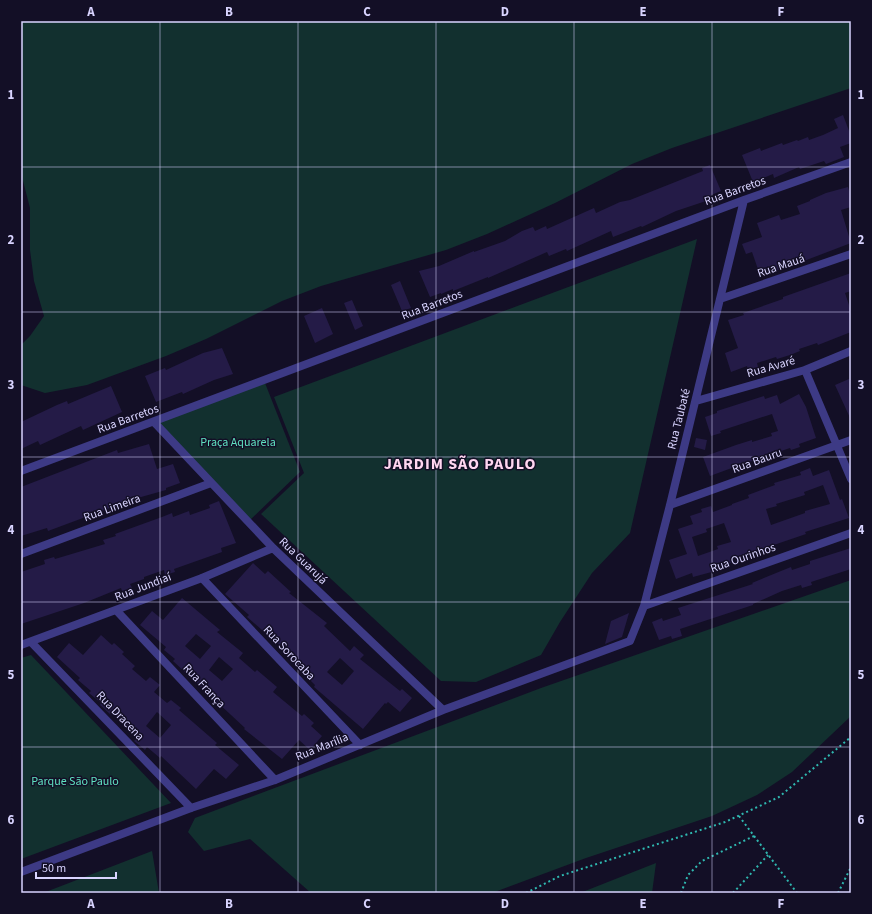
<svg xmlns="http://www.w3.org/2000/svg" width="872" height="914" viewBox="0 0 872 914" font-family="'Source Sans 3',sans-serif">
  <rect width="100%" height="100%" fill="#130f26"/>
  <path fill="#12302f" d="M21,21H851V88L672,148L632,164L555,203L487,234L446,250L321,286L282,301L206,339L166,356L87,385L45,393L21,385V345L30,336L44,316L34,281L30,250V208L21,173Z
    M697,239L630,533L592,573L560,622L541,655L476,682L441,681L261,514L304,473L274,397Z
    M265,383L300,472L249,521L156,423Z
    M851,580V716L792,772L757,795L712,816L586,858L492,893H311L250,839L204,851L188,832L195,818L541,688Z
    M31,655L171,803L21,859V658Z
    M152,851L159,893H43Z
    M656,863L652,893H580Z"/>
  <path fill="#241b47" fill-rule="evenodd" d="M843,115L851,136V143L840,147L844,157L826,164L824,161L800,169L799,167L774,178L773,174L753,182L742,155L760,148L761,151L782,143L783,145L797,140L798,141L808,137L809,140L823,135L838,128L834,119Z
    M710,165L721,191L711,195L712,198L703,202L676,211L642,227L641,226L613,237L611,231L567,251L566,249L549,256L547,252L488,278V277L453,291V289L441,294V293L430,297L419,271L439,266L474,251V252L505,241L522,231L533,227L535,231L546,226L547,229L594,208L596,213L620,202L630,200L703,171L702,168Z
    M848,187L851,197V207L841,210L851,243L796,264V265L760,275L752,252L746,254L742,244L762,237L757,223L779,215L781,220L800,214L797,206L810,201V200L826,193Z
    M851,273V291L845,293L851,311V332L818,345L817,343L799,349L800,351L790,355L777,359L776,357L757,363L758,367L748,370L747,366L731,372L725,353L738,348L728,320L744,315L743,313L783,299V297Z
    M400,281L411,308L402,311L391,285Z
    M352,300L363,326L355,330L344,303Z
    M322,308L333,334L315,343L304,316Z
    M222,348L233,374L214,380L183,394L182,392L156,402L145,376L165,368L166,370L203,353Z
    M849,379L851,385V420L835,385Z
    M111,386L122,412L83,430L81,426L40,445L38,441L21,449V422L57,405L67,401L68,404Z
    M799,394L806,407L816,438L799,444L800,447L791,450L790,448L772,454L773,456L748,462L710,476L703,457L736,445L752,440V442L772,436L771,433L778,431L772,414L720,431L721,433L711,436L705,417L717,413V411L764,396L765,399L777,395L780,404Z
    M696,438L707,440L705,450L694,447Z
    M149,444L157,469L173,464L180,483L166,488V490L134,499L48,531L47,528L21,536V487L117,450L118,453Z
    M810,468L813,476L829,470L840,500L842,499L849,518L805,532L806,534L762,549V551L753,555L752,552L732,559L733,562L718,567L719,570L693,577L692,573L676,579L669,560L687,554L678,529L693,524L690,516L702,512L701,509L711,506L713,512L732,505V504L749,498L748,495L775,485L774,483L801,475L800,472ZM823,485L830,504L805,511V513L771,525L766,509L777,506L776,504L805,495L804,492ZM724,523L731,542L717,546L718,549L698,556L692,537L707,532L706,529Z
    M219,501L236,543L221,548L222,552L174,569L175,572L165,575L164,570L144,577V579L130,584L132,588L122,591L121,588L84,603L21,624V572L45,564L44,560L54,557L55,559L105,544L103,540L116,536L115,534L162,517L172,513L173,517L189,511L190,515L210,508L209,505Z
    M851,548V569L811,582L812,585L802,588L801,585L782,591L753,604V605L680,629L682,636L672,639L671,636L659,640L652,622L662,618L663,621L681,615L678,608L753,584L752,583L781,571L791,567L792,570L810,564V561Z
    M253,563L265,574L268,571L291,592L289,593L327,623L324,626L350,651L354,646L364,655L360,659L400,691L402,689L412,698L400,712L388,702L386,704L385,703L363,729L314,687L315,685L293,663L295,661L283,651L284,649L247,617L249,615L225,594ZM340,658L354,671L342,685L327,672Z
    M182,598L220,630L217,632L243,653L239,658L255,672L257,670L277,687L273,692L302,716L304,714L314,723L311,726L322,736L310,750L299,740L282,759L244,729L245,728L173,661L175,659L164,650L166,647L140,625L152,611L163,620ZM196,634L211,646L200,659L185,646ZM219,657L233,669L222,681L209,670Z
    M629,613L622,637L605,644L611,621Z
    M101,635L112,645L114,643L124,652L122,654L135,666L132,669L146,681L150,677L160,685L154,692L167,703L171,700L181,708L179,710L217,743L215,745L239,765L226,779L214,769L196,789L161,756L160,758L147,747L145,750L134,741L138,737L111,712L110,714L100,705L101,703L89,693L91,691L78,680L80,678L57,657L69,643L83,655ZM157,712L171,725L160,738L146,726Z"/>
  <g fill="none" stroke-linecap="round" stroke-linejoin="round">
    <path stroke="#2fb8b0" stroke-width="2" stroke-dasharray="2 3" stroke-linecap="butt" d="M739,816L797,893
      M526,893L560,876L725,822L779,797L851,737
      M681,893L688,875L702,861L754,836
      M733,893L768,855
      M838,893L851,867"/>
    <path stroke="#3d3a85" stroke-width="8" d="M720,299L851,254
      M805,370L851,479
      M696,401L805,370L851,351
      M154,422L273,548L443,710
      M21,471L744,200L851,162
      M670,505L851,440
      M21,554L211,483
      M202,578L360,745
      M644,606L851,533
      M116,610L275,780
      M31,642L191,808
      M21,645L202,578L273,548
      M21,872L191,808L275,780L443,710L630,641L644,606L670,505L744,200"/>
  </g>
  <path fill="none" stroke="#d9d4ff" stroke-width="1" stroke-opacity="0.55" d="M160,21V893M298,21V893M436,21V893M574,21V893M712,21V893M21,167H851M21,312H851M21,457H851M21,602H851M21,747H851"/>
  <g text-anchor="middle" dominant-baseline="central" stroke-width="3" stroke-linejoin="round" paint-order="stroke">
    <g font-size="12" fill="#d9d4ff" stroke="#130f26">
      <text transform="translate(735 191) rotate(-20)">Rua Barretos</text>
      <text transform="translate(781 266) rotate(-19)">Rua Mauá</text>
      <text transform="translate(432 305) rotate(-21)">Rua Barretos</text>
      <text transform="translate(771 367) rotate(-16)">Rua Avaré</text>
      <text transform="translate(128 419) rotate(-20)">Rua Barretos</text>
      <text transform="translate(679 419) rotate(-76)">Rua Taubaté</text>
      <text transform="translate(757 461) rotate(-20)">Rua Bauru</text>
      <text transform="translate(112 508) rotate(-20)">Rua Limeira</text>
      <text transform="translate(743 558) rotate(-19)">Rua Ourinhos</text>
      <text transform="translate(303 561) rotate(44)">Rua Guarujá</text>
      <text transform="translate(143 587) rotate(-21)">Rua Jundiaí</text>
      <text transform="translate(289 653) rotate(47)">Rua Sorocaba</text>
      <text transform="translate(204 686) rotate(47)">Rua França</text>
      <text transform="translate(120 716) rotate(46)">Rua Dracena</text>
      <text transform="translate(322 747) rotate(-22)">Rua Marília</text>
    </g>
    <g font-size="12" fill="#5fe0c0" stroke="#130f26">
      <text x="238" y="442">Praça Aquarela</text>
      <text x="75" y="781">Parque São Paulo</text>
    </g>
    <g font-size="16" font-weight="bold" letter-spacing="1" fill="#ffd6f0" stroke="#130f26">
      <text x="460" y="464">JARDIM SÃO PAULO</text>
    </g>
  </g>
  <rect width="872" height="914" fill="none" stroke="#130f26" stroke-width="44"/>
  <path d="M36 872v6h80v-6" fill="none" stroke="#d9d4ff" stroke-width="2"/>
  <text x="42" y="872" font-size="12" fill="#d9d4ff" stroke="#130f26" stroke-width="3" paint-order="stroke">50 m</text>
  <rect x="22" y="22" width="828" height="870" fill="none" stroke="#d9d4ff" stroke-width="1.5"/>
  <g font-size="13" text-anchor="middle" font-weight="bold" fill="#d9d4ff">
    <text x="91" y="16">A</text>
    <text x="229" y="16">B</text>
    <text x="367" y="16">C</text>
    <text x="505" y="16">D</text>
    <text x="643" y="16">E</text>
    <text x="781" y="16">F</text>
    <text x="11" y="99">1</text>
    <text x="861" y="99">1</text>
    <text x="11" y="244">2</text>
    <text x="861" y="244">2</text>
    <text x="11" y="389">3</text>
    <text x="861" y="389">3</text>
    <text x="11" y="534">4</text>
    <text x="861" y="534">4</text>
    <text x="11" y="679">5</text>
    <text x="861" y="679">5</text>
    <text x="11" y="824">6</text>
    <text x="861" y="824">6</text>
    <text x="91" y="908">A</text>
    <text x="229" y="908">B</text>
    <text x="367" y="908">C</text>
    <text x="505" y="908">D</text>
    <text x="643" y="908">E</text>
    <text x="781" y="908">F</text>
  </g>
</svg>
